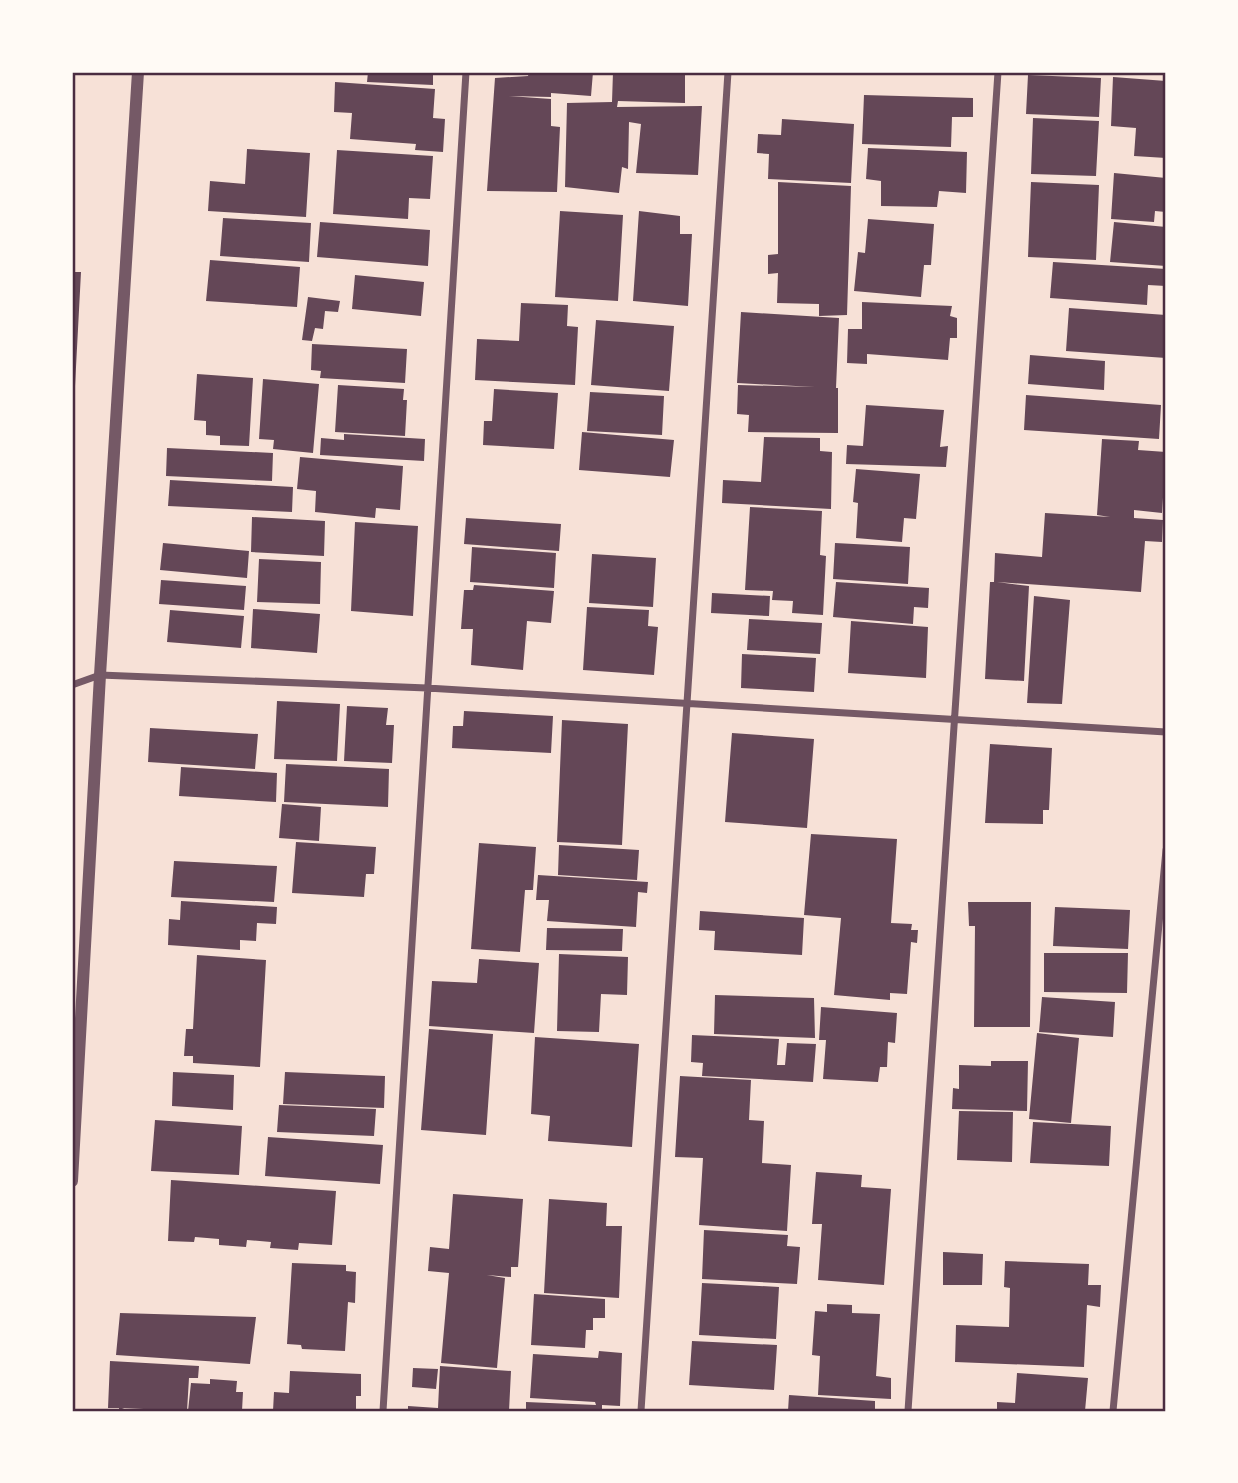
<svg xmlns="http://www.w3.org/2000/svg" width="1238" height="1483" viewBox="0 0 1238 1483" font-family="'IBM Plex Sans',sans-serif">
  <rect width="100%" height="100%" fill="#f7e1d7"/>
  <path fill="#644757" d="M368,72H433V85L367,82Z
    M529,72H593L591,96L551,93V97L509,96L551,99V126L560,127L557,192L487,191L495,78L528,76Z
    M613,72H685V103L618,101L617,107L702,106L698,175L636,173L641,124L629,122L628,169L622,167L619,193L565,187L567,103L612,102Z
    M1028,75L1101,78L1099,117L1026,114Z
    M1113,77L1166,81V158L1134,156L1136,128L1111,126Z
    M335,82L435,89L433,118L445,119L443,152L415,150L416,144L350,139L352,113L334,112Z
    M864,95L973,98V117H952L951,147L862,144Z
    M1033,118L1099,121L1096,176L1031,174Z
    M782,119L854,124L851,183L768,179L769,154L757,153L758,134L781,135Z
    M868,148L967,152L966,193L939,191L937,207L881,206V181L866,179Z
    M247,149L310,153L306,217L208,211L210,181L245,184Z
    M337,150L433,156L430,199L409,198L408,219L333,214Z
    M1114,173L1166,178V212L1155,211L1154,222L1111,219Z
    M778,182L851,186L847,315L819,316V304L777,303L778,273L768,274V255L778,254Z
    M1031,182L1099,185L1096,260L1028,257Z
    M560,211L623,215L618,301L555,297Z
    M639,211L680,216V234H692L688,306L633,301Z
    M223,218L311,223L309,262L220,256Z
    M868,219L934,224L931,265H924L921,297L854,291L858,252L865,253Z
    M320,222L430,230L428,266L317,257Z
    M1114,222L1166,227V266L1110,262Z
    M210,260L300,267L297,307L206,301Z
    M1053,262L1166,269V286L1148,285L1147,305L1050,298Z
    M72,272H81L75,386H72Z
    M355,275L424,282L421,316L352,309Z
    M308,297L340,301L338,312L325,311L323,329L315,328L312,341L302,340Z
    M862,302L952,306L950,316L957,318V338H950L948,360L867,354V364L847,363L848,329H862Z
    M521,303L568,305L567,326L578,327L575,385L475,380L477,339L519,341Z
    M1069,308L1166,315V358L1066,351Z
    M741,312L839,318L836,388H838V433L748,432L749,415L737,414L738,385L815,387L737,383Z
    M596,320L674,326L669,391L591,385Z
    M312,344L407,349L405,383L320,378L321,371L311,370Z
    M1030,355L1105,361L1104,390L1028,384Z
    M197,374L253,378L249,446L220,445V436L206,435V421L194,420Z
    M263,379L319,384L313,453L273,449L274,440L259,439Z
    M338,385L404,389L403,400H407L405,436L335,432Z
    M494,389L558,393L554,449L483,445L484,421H492Z
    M590,392L664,396L662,435L587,431Z
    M1026,395L1161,405L1159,439L1024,430Z
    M866,405L944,410L940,447L948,446L946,467L846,464L847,445L863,446Z
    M582,432L674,440L670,477L579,470Z
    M344,434L425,439L424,461L320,455L321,438L344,440Z
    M764,437L820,438V451L832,452L831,509L722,503L723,480L761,482Z
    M1102,439L1139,441L1138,450L1166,452L1162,513L1134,510V518L1163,520L1162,542L1145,541L1141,592L997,582L1029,586L1024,681L985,679L990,582H994L995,553L1042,557L1045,513L1110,517L1097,515Z
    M167,448L273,453L272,481L166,476Z
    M300,457L403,466L400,510L376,508L375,518L315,512L316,491L297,489Z
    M856,469L920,474L916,519L904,518L902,542L856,538L858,503L853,502Z
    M170,480L293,487L292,512L168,506Z
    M750,507L822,511L820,555L826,556L823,615L792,613L793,601L772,600L773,591L745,590Z
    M252,517L325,521L324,556L251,552Z
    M466,518L561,524L559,551L464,544Z
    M355,522L418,526L413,616L351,611Z
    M163,543L249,551L247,578L160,570Z
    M835,543L910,547L908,584L833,579Z
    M472,547L556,553L554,588L470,582Z
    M592,554L656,558L653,607L589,603Z
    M259,559L321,562L320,604L257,602Z
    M161,580L246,586L244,610L159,604Z
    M836,582L929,588L928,608L914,607L913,624L833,617Z
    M474,585L554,591L551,623L527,621L523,670L471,665L473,629H461L464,590H473Z
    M712,593L770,596L769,616L711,613Z
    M1034,596L1070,600L1062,704L1027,703Z
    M587,607L649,610L648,626L658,627L654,675L583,670Z
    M253,609L320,614L317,653L251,648Z
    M170,610L244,616L241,648L167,642Z
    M749,619L822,623L820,654L747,650Z
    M851,621L928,627L926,678L848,673Z
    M742,654L816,658L814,692L741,688Z
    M277,701L340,704L337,761L274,759Z
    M347,706L388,708L386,725H394L392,763L344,761Z
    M464,711L553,716L551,753L452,748L453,726H463Z
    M562,720L628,724L622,845L557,842Z
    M150,728L258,734L255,769L148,762Z
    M732,733L814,739L807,828L725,822Z
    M990,744L1052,748L1049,810H1043V824L985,823Z
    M286,764L389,769L388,807L284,802Z
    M181,767L277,773L276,802L179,796Z
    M282,804L321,807L319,841L279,838Z
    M811,834L897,839L891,923L912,924L911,930H918L917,943L911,942L907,994L890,993V1000L834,995L841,918L804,915Z
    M296,842L376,847L374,874H366L364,897L292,893Z
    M479,843L536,847L533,890H525L520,952L471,949Z
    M559,845L639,850L637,880L558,875Z
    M174,861L277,866L274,902L171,897Z
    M538,875L648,882L647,893L638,892L636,927L547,921L549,900H536Z
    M181,901L277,907L276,924L257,923L256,941L240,940V950L168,945L169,919L180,920Z
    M968,902H1031L1030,1027H974L975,926H969Z
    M1055,907L1130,910L1128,949L1053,946Z
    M700,911L804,918L802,955L714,950L715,931L699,930Z
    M547,928L623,929L622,951L546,950Z
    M1044,953H1128L1127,993L1044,992Z
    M559,954L628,957L627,995L601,994L599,1032L557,1031Z
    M197,955L266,960L260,1067L193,1063V1056H184L186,1029H193Z
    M479,959L539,963L534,1033L429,1026L432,981L477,983Z
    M715,995L814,998L815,1038L714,1034Z
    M1042,997L1115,1002L1113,1037L1039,1032Z
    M821,1007L897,1013L895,1043L888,1042L887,1067H880L878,1082L823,1079L826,1040H819Z
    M429,1029L493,1034L486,1135L421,1130Z
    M1037,1033L1079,1038L1071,1123L1029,1119Z
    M692,1035L779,1039L777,1065H785L787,1043L816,1044L813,1082L702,1076L703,1063L691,1062Z
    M535,1037L639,1044L632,1147L548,1141L550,1116L531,1114Z
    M991,1061H1028L1027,1111L952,1109L953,1088L959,1089V1065L991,1066Z
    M173,1072L234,1075L233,1110L172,1106Z
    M285,1072L385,1076L384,1108L283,1104Z
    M680,1076L751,1080L749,1120L764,1121L762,1163L791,1165L787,1231L699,1225L703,1158L675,1157Z
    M279,1105L376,1109L374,1136L277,1132Z
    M959,1111L1013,1112L1012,1162L957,1160Z
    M155,1120L242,1126L239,1175L151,1171Z
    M1033,1122L1111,1126L1109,1166L1030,1163Z
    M268,1137L383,1145L380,1184L265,1176Z
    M816,1172L862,1175L861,1187L891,1189L884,1285L818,1280L822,1224H812Z
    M171,1180L336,1191L332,1245L299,1243L298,1250L270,1248L271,1242L247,1240L246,1247L219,1245V1239L195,1237L194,1242L168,1241Z
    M453,1194L523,1199L518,1267H511V1277L487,1275L505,1278L497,1368L441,1363L449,1273L428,1271L430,1247L449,1249Z
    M549,1199L607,1203L606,1226H622L619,1298L544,1293Z
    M704,1230L788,1235L787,1246L800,1247L797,1284L702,1279Z
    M943,1252L983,1254L982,1285H943Z
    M1005,1261L1089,1264L1088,1285H1101L1100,1307L1087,1305L1084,1367L955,1362L956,1325L1009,1327L1010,1288L1004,1287Z
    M292,1263L346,1265V1271L356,1272L355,1303L348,1302L345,1351L302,1349L301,1345L287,1344Z
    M702,1283L779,1287L776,1339L699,1335Z
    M534,1294L605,1299V1318H593V1330H586L585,1348L531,1345Z
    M827,1304L852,1305V1313L880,1314L876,1376L891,1378V1399L818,1395L820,1356L812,1355L815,1311L827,1312Z
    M120,1313L256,1317L250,1364L116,1355Z
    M692,1341L777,1345L774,1390L689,1385Z
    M599,1351L622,1353L620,1406L602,1405V1411H526V1402L596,1405L595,1402L530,1398L533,1354L598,1358Z
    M110,1361L199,1366L198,1378H189L187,1411L122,1408L129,1411H119V1408H108Z
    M440,1366L511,1371L509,1411H408V1406L438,1408Z
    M413,1368L438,1369L436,1389L412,1387Z
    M290,1371L361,1374V1396H356V1411H273L274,1392L289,1393Z
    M1017,1373L1088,1378L1085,1411H997V1402L1015,1403Z
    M210,1379L237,1381L236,1392H243L242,1411H188L191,1383L210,1384Z
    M789,1395L875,1401V1411H788Z"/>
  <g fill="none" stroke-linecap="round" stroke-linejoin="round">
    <path stroke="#755966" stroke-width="7" d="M72,685L100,675L427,688L1166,732
      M383,1411L466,72
      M641,1411L728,72
      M908,1411L998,72
      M1113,1411L1166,850"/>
    <path stroke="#755966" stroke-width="12" d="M72,1181L100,675L138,72"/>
  </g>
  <rect width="1238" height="1483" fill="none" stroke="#fffaf5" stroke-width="147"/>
  <rect x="74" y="74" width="1090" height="1336" fill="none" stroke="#4a2c40" stroke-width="2.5"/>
</svg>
